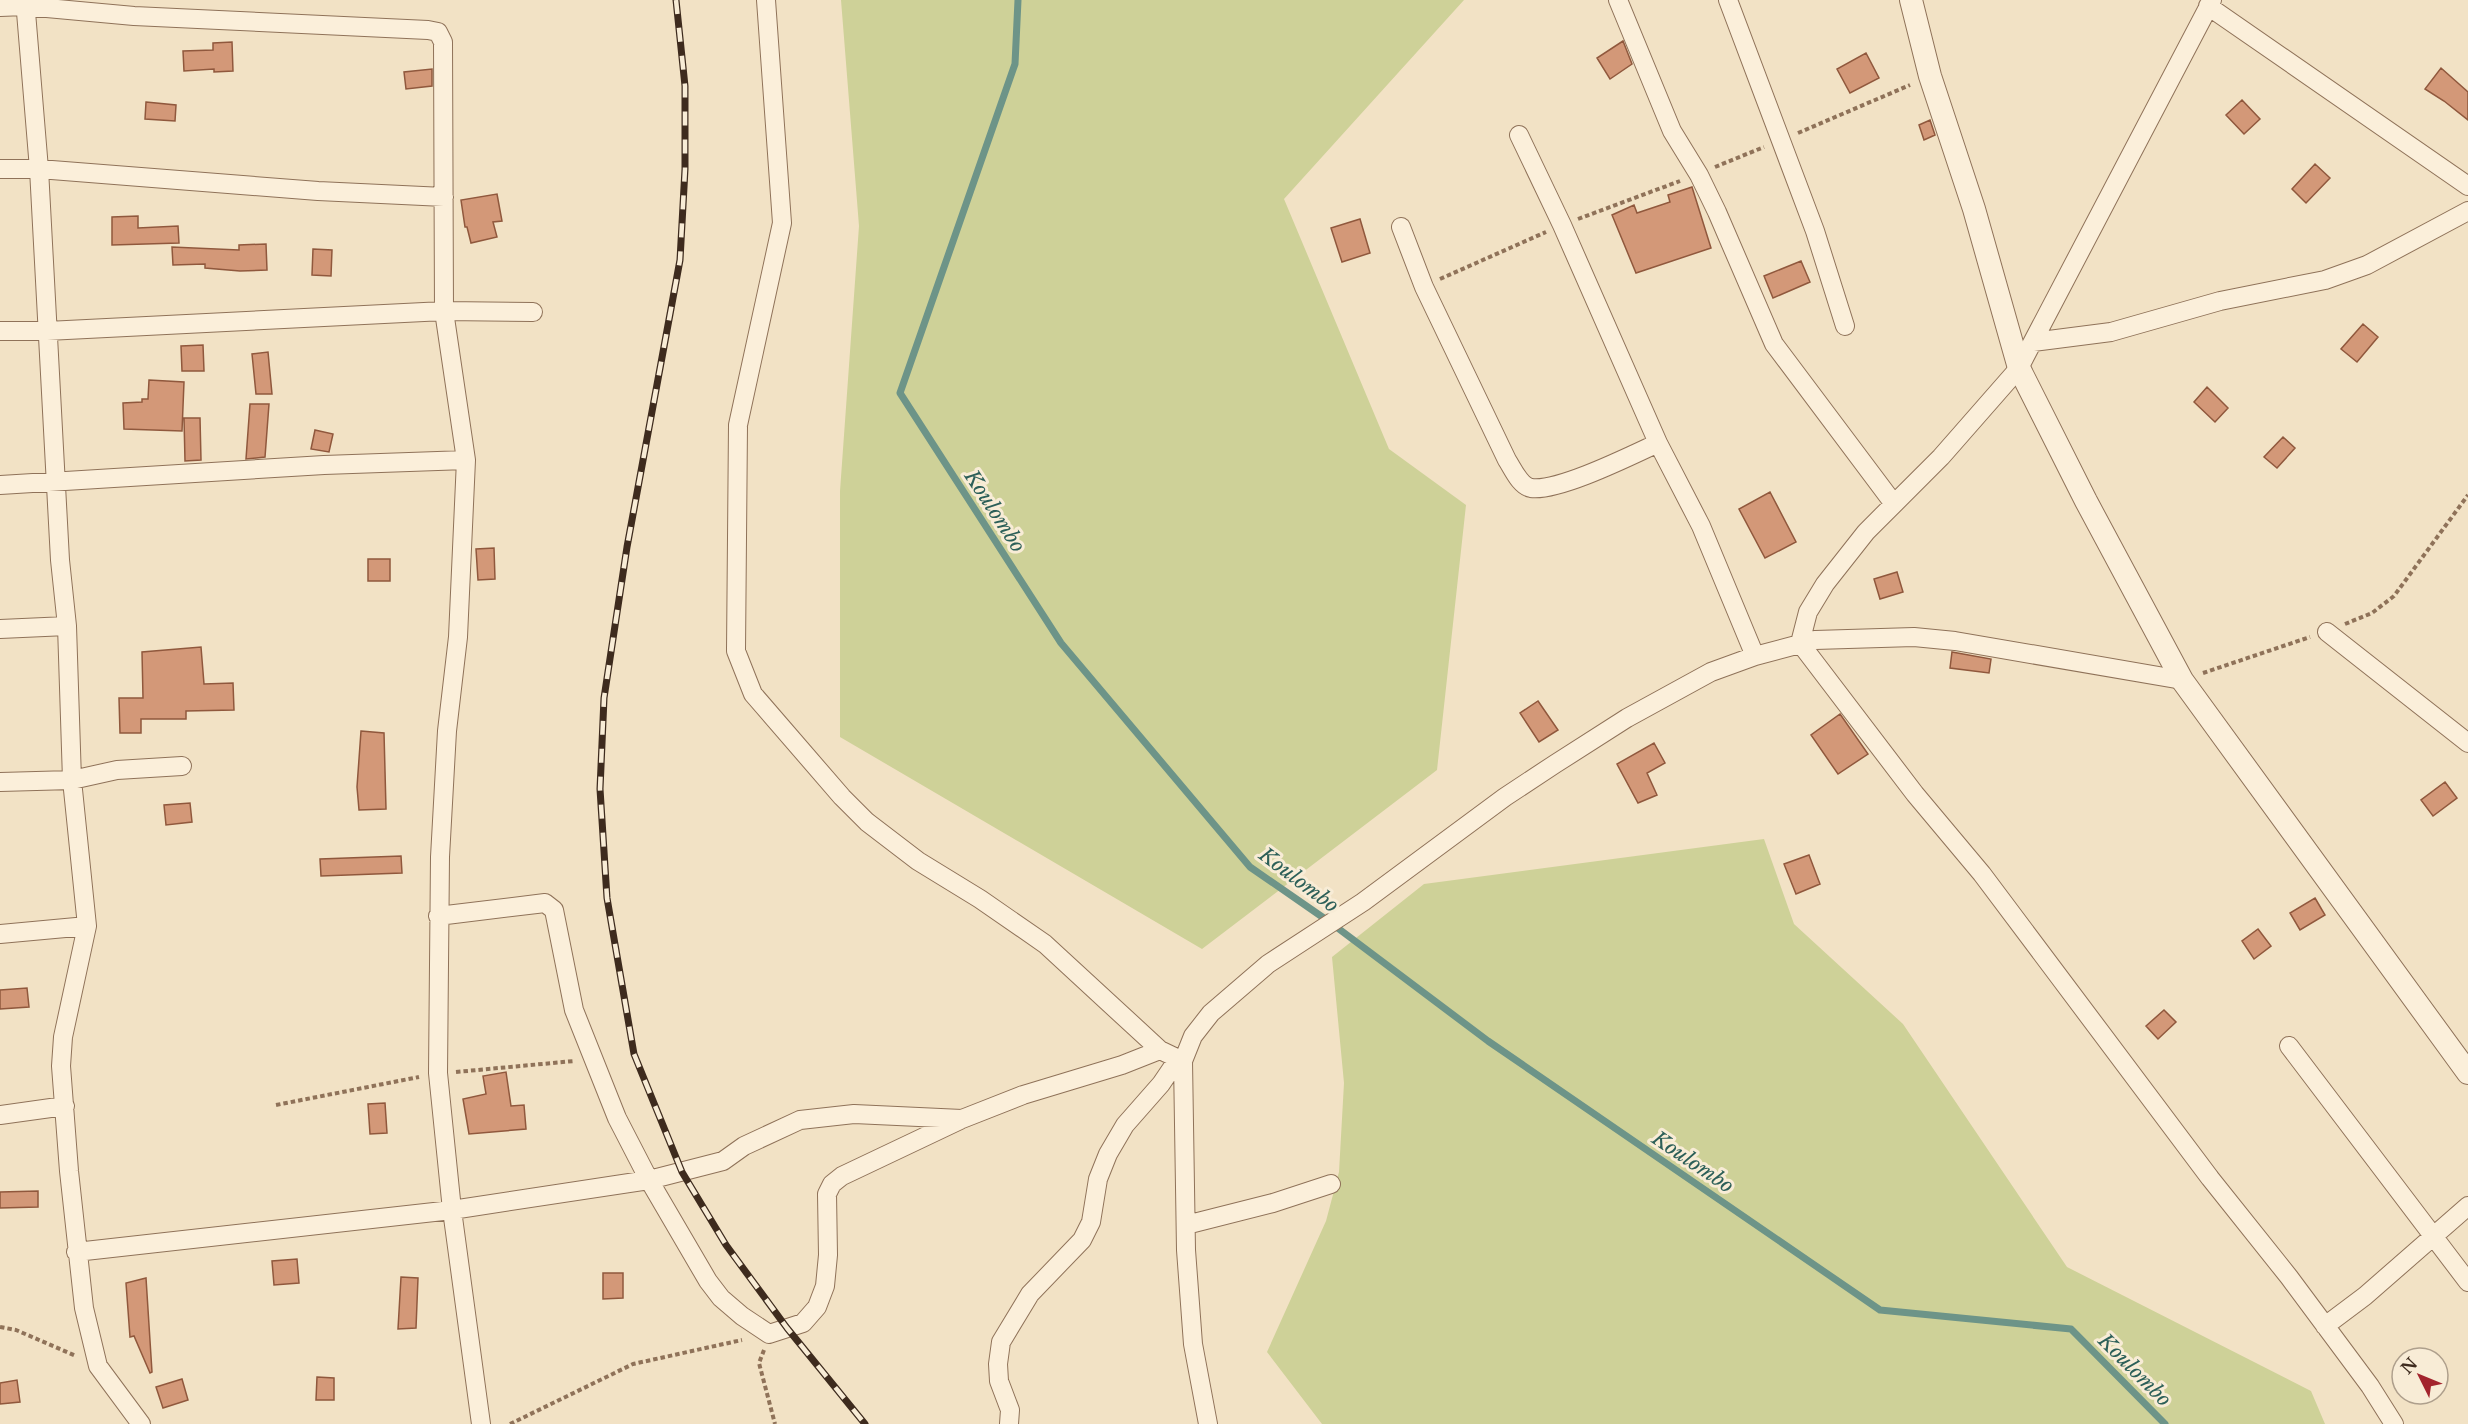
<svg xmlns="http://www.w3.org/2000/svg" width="2468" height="1424" viewBox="0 0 2468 1424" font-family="'Libre Baskerville',serif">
  <rect width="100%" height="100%" fill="#f2e2c5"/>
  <path fill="#ced198" d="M841,0H1464L1284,199L1389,449L1466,505L1437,770L1202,949L840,737V491L859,226Z
    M1764,839L1794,924L1903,1024L2067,1267L2311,1391L2325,1424H1322L1267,1352L1326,1221L1339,1172L1344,1083L1332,957L1424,884Z"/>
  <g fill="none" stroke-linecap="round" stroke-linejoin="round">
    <path stroke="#6d9488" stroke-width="7" d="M1018,0L1015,64L900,393L1061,643L1250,867L1331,923L1488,1041L1880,1310L2071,1329L2165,1424"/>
  </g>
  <path fill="#d39878" stroke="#90583d" stroke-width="1.5" d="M1623,41L1632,64L1610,79L1597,58Z
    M232,42L233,71L214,72V69L184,71L183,51L213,50V43Z
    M1866,53L1879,78L1850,93L1837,69Z
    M2441,68L2468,92V120L2444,101L2425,89Z
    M432,69V86L406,89L404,72Z
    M2242,100L2260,119L2244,134L2226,115Z
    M146,102L176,105L175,121L145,119Z
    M1930,120L1935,135L1924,140L1919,125Z
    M2315,164L2330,178L2306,203L2292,189Z
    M1692,187L1711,248L1636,273L1612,215L1634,205L1637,213L1670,202L1668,195Z
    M497,194L502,221L493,222L497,237L471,243L467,227H465L461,200Z
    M138,216V228L178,226L179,243L112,245V217Z
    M1360,219L1370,253L1342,262L1331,228Z
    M266,244L267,270L240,271L205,268V264L173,265L172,247L239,250V245Z
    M313,249L332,250L331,276L312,275Z
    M1801,261L1810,282L1773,298L1764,276Z
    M2363,324L2378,337L2357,362L2341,349Z
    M203,345L204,371H182L181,346Z
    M268,352L272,394H256L252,354Z
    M149,380L184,382L182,431L124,429L123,403L142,402V399H148Z
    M2207,387L2228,408L2215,422L2194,402Z
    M250,404H269L265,457L246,459Z
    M184,418H200L201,460L185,461Z
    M315,430L333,434L329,452L311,449Z
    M2283,437L2295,448L2277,468L2264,457Z
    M1770,492L1796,542L1765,558L1739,509Z
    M494,548L495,579L478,580L476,549Z
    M368,559H390V581H368Z
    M1897,572L1903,592L1880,599L1874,579Z
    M201,647L204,684L233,683L234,710L186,711V719H141V733H120L119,698H143L142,652Z
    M1952,652L1991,659L1989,673L1950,668Z
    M1538,701L1558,730L1539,742L1520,713Z
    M1840,714L1868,754L1838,774L1811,735Z
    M361,731L384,733L386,809L359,810L357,787Z
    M1654,743L1665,763L1647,773L1657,795L1638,803L1617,764Z
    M2445,782L2457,798L2433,816L2421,800Z
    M190,803L192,822L166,825L164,805Z
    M1809,855L1820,884L1796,894L1784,864Z
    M401,856L402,873L321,876L320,859Z
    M2315,898L2325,915L2300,930L2290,913Z
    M2258,929L2271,946L2254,959L2242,941Z
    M27,988L29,1007L0,1009V990Z
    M2164,1010L2176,1022L2158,1039L2146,1026Z
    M506,1072L511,1106L524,1105L526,1129L469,1134L463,1099L486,1094L483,1076Z
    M385,1103L387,1133L370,1134L368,1104Z
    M38,1191V1207L0,1208V1192Z
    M297,1259L299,1283L274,1285L272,1261Z
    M603,1273H623V1298L603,1299Z
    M401,1277L418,1278L416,1328L398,1329Z
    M146,1278L152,1372L150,1373L134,1336L130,1337L126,1283Z
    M317,1377L334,1378V1400H316Z
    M182,1379L188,1400L163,1408L156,1387Z
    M17,1380L20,1402L0,1404V1383Z"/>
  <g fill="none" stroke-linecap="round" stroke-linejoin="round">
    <defs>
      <path id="minor" d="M25,0L39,169L60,560L67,626L72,780L87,926L63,1037L61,1066L69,1171L84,1308L98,1366L141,1424
        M766,0L782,223L738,425L736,651L753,694L842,797L867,822L918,861L980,899L1045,944L1160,1050L1183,1061
        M1618,0L1672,131L1699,175L1717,212L1774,344L1894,504
        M1728,0L1815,231L1845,326
        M2212,0L2019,368L1941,457L1866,532L1825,584L1808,612L1800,643L1915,794L1982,874L2210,1178L2289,1277L2370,1386L2394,1424
        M2208,6L2468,186
        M0,7L25,6L134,16L428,30L438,32L443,42L444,311L466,460L458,637L447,731L440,857L438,1073L452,1210L481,1424
        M1519,135L1562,225L1658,443L1701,526L1755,656
        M0,169H39L318,191L444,197
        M1401,227L1424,287L1507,460C1513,469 1520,486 1531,488C1558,492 1632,455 1658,443
        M0,331H47L444,311L533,312
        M2033,342L2111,332L2220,301L2325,280L2367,265L2468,211
        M0,485L324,465L466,460
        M0,629L67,626
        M2327,632L2468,743
        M0,782L72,780L117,770L182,766
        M438,916L545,903L554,910L574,1010L617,1118L649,1180L708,1281L721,1298L742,1316L769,1334L803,1323L817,1307L825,1286L828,1255L827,1194L832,1184L842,1176L960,1120
        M0,934L87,926
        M2289,1046L2468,1282
        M0,1115L65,1106
        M1186,1225L1273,1203L1331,1184
        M76,1252L452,1210L649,1180L723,1161L744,1146L800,1120L854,1114L962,1119L1023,1095L1122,1065L1160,1050
        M2325,1326L2365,1296L2468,1206
        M1009,1424L1010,1410L999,1381L998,1364L1001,1342L1030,1294L1082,1240L1091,1222L1098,1179L1108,1154L1125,1125L1161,1084L1178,1059
        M1208,1424L1193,1344L1186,1250L1183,1061L1193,1036L1211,1013L1268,964L1363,902L1505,797L1555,764L1627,718L1711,672L1755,656L1815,640L1914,637L1955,641L2182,680"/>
      <path id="tertiary" d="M1911,0L1930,76L1974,209L2019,368L2086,501L2182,680L2468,1073"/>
    </defs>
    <use href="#minor" stroke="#8f7259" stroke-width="20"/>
    <use href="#tertiary" stroke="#8f7259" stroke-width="24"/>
    <path stroke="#8f7259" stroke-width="4" stroke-dasharray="4.5 3" stroke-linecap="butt" d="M1798,133L1910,85
      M1715,167L1764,147
      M1578,219L1680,181
      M1440,279L1546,232
      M2345,624L2372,613L2394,596L2468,495
      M2203,673L2310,637
      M456,1072L574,1061
      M276,1105L419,1077
      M0,1327L16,1330L76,1356
      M764,1350L759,1363L775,1424
      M510,1424L633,1364L742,1340"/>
    <use href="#minor" stroke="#fbefda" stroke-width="18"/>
    <use href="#tertiary" stroke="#fbefda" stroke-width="22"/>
    <defs>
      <path id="rail" d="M676,0L685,86V169L680,260L627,547L604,698L600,789L607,898L634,1054L682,1172L726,1245L787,1328L865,1424"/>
    </defs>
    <use href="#rail" stroke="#3e2b1e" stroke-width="7"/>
    <use href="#rail" stroke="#f8ecd6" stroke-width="4.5" stroke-dasharray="14" stroke-linecap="butt"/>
  </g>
  <g text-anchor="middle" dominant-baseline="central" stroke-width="6" stroke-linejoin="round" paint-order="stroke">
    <g font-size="20" font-style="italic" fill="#2c5f58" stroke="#f8ecd6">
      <text transform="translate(995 511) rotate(57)">Koulombo</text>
      <text transform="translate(1299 880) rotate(37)">Koulombo</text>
      <text transform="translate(1693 1162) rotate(34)">Koulombo</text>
      <text transform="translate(2135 1370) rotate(45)">Koulombo</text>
    </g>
  </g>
  <g transform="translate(2420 1376) rotate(313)"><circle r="28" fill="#f8ecd6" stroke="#ae9f8c" stroke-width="1.5"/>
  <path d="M0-4.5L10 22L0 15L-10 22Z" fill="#a3242d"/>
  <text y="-9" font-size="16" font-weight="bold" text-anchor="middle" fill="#3e2b1e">N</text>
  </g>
</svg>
